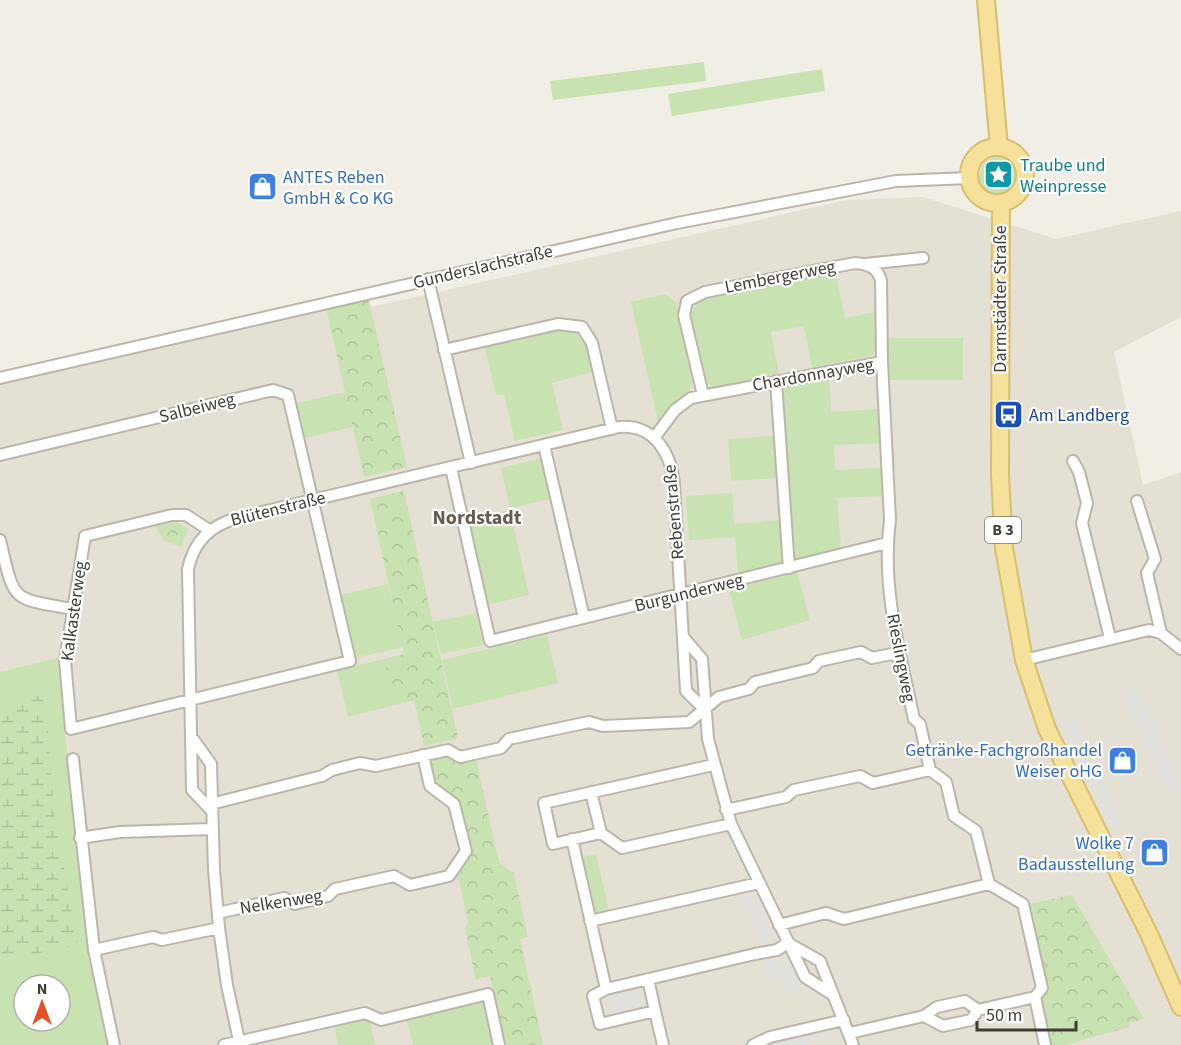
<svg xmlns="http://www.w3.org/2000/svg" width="1181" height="1045" viewBox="0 0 1181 1045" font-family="'Source Sans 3',sans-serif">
  <defs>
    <pattern id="wetland-marsh" width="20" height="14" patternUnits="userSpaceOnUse" patternTransform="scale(1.5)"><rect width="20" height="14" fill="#c9e2b1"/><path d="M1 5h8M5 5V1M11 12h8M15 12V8" fill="none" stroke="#aec399"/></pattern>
    <pattern id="park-crowns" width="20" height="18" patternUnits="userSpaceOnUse" patternTransform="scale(1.5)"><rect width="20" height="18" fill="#c9e2b1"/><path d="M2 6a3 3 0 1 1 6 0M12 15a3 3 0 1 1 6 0" fill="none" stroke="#aec399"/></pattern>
  </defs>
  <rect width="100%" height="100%" fill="#f1eee5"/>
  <path fill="#e4e0d4" d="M923,197L1056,239L1181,211V317L1114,352L1143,485L1181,472V1045H109L89,949L58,659L0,672V384L368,297L371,307L847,200Z"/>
  <path fill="#c9e2b1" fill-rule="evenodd" d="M704,62L706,81L553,100L550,81Z
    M822,69L825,91L672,116L668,94Z
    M979 177a20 20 0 1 1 40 0a20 20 0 1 1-40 0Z
    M836,274L845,318L876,312V349L873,355L812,368L804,326L771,332L779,374L714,387L707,384L691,322C690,310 696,302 707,298Z
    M665,294L677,303L692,384C690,393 666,411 658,421L631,302Z
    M562,330C587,328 588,354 592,372L552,383L563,430L515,441L504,394L496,395L485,348Z
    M888,338H963V380H889Z
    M829,377L831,412L878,409L880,443L834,445L835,470L881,468L883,496L837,498L841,548L798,560L794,557L782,389L785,385Z
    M345,392L353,427L305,438L297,403Z
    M774,436L777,478L731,481L728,439Z
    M542,458L551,499L510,508L501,468Z
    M732,493L734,524L780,520L783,561L780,565L738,575L735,537L689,540L686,496Z
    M510,510L529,595L486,605L467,520Z
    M797,572L810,620L742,640L729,590Z
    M388,584L403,647L355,658L341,595Z
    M476,613L483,645L441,654L433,622Z
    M547,635L558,683L453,709L442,660Z
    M58,658L88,956L108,1045H0V672ZM24,985H60V1021H24Z
    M384,659L395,705L348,717L337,670Z
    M596,854L609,911L600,915L590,908L579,858Z
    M477,1002L484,1004L486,1008L494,1045H413L407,1021L418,1018L421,1015Z
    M365,1018L370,1022L375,1045H338L334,1025Z"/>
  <path fill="url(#wetland-marsh)" d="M45,694L55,820L78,945L0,961V707Z"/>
  <path fill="url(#park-crowns)" d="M368,297L407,467L364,477L326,307Z
    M404,491L458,738L424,746L414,700L395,705L384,659L404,654L370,499Z
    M177,522L188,529L181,547L164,541L155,526Z
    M445,756L457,763L476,759L499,863L514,873L528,937L520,939L543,1045H501L504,1038L490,975L476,980L465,928L468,923L459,880H456L471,855L459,800L435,784L430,766L435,758Z
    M1072,895L1144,1019L1129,1023L1130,1027L1064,1045H1052L1042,1000L1048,990L1029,904Z"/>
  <path fill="#e2e0dd" d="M1138,690L1181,783V787L1169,793L1124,696Z
    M1075,720L1123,825L1111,830L1063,725Z
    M750,891L775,939L765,944L741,896Z
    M775,959L777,966L786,961L802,992L792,997L781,976L768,981L763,962Z
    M642,988L646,1006L612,1014L608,995Z
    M823,1030L826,1041L807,1045H769L770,1042Z"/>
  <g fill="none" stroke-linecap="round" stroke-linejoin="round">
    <defs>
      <path id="street" d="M865,264L923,258
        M428,279L471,463
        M444,350L558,324L582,327L592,343L612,429
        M0,378L677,223L896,181L969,178
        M776,381L789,568
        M703,395L684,315L687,301L705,292L855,263C869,264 878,268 881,281L882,362
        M654,438L675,410L691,398L882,362L890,520C881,587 900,653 914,719L920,724L930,770L946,782L954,816L976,831L989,884L1023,904L1042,988L1035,997L1045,1045
        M544,445L584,618
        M0,455L273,390L288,395L350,661L71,729L65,660L85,536L172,515H186L209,530
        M1073,461L1079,472L1087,503L1082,523L1110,638
        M451,468L490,641L887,543
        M1137,501L1155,559L1147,573L1161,633
        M0,540C15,603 10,598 73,609
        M684,638L702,659L708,739L731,824L805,977L833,995
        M1024,660L1149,630L1161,633L1181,649
        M193,739L211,764L214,870L219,928L227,985L240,1045
        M73,759L94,950L114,1045
        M591,792L601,833L622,848L731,824
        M211,804L322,776L332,770L360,763L376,766L448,750L460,757L501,748L509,739L589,722L603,726L689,722L719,697L749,689L755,682L813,668L819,661L861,652L872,658L892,654L901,659
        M211,810L192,790L188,569C194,541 210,526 237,518L619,427C654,424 671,453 674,484L686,691L704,709
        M726,810L786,797L794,790L860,776L873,783L930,770
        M601,833L553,844L544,803L713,765
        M80,838L120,832L212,829
        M572,839L606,989
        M218,913L284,898L295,904L328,896L335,889L394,876L410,885L449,876L466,851L454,804L430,786L423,755
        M590,921L759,883
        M779,925L826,913L844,919L989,884
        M788,943L820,961L853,1045
        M94,950L153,937L162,940L219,928
        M648,979L655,1011L600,1024L593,996L606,989L755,954L777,950L788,943
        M655,1011L663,1045
        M924,1016L943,1026L971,1020L978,1010
        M850,1033L924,1016L937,1007L965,1001L978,1010L1035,997
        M224,1045L365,1013L381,1020L488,994L499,1045
        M753,1045L770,1037L844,1020"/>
      <path id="primary" d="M986,0L999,147
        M969 175a28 28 0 1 1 56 0a28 28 0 1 1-56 0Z
        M1001,203L1000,475L1004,548L1024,660L1047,729L1149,934L1181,1007"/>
    </defs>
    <use href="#street" stroke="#bbb6a9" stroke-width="14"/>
    <use href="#primary" stroke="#d9be6c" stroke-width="20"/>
    <use href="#street" stroke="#fff" stroke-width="10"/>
    <use href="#primary" stroke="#f5e19a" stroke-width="16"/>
  </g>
  <defs>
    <symbol id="sight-square" viewBox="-11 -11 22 22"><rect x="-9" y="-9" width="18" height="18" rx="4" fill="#0f9aa8" stroke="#fff"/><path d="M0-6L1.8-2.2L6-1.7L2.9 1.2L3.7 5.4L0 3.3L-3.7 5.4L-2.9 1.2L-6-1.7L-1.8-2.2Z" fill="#fff"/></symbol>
    <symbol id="shop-square" viewBox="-11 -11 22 22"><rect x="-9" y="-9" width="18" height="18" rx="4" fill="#3f7fe0" stroke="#fff"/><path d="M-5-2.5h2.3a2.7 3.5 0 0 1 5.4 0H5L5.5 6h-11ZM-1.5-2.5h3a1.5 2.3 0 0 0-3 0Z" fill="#fff"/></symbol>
    <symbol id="bus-square" viewBox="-11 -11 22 22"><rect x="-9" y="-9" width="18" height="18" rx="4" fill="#1a4fb4" stroke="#fff"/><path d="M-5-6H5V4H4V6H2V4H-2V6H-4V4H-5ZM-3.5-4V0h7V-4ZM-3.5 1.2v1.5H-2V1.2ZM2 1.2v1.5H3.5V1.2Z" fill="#fff"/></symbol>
  </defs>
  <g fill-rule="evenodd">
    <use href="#sight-square" x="982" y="158" width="33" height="33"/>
    <use href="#shop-square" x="246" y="170" width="33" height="33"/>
    <use href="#bus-square" x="992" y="398" width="33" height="33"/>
    <use href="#shop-square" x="1106" y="744" width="33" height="33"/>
    <use href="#shop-square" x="1138" y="836" width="33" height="33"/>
  </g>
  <g text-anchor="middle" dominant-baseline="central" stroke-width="4.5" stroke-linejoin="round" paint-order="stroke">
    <rect fill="#fff" stroke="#7b7872" stroke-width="1.5" x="985" y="517" width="36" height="26" rx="4.5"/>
    <g font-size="16" font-weight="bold" fill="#433e35">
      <text x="1003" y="530">B 3</text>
    </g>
    <g font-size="18" fill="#0d838f" stroke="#fff" text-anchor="start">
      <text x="1020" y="165">Traube und<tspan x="1020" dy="21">Weinpresse</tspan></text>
    </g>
    <g font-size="18" fill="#366cbe" stroke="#fff" text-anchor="end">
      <text x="283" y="177" text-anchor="start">ANTES Reben<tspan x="283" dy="21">GmbH &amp; Co KG</tspan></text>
      <text x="1102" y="750">Getränke-Fachgroßhandel<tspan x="1102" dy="21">Weiser oHG</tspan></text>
      <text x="1134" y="843">Wolke 7<tspan x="1134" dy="21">Badausstellung</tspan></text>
    </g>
    <g font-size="18" fill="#433e35" stroke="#fff">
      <text transform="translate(483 267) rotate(-13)">Gunderslachstraße</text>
      <text transform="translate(780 277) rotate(-11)">Lembergerweg</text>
      <text transform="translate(1000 299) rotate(-90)">Darmstädter Straße</text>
      <text transform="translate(813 375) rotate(-10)">Chardonnayweg</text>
      <text transform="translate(197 408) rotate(-14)">Salbeiweg</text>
      <text transform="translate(278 509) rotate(-14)">Blütenstraße</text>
      <text transform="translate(674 512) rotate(-95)">Rebenstraße</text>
      <text transform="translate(689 593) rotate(-14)">Burgunderweg</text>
      <text transform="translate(74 611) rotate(-82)">Kalkasterweg</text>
      <text transform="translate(901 658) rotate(79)">Rieslingweg</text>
      <text transform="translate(281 902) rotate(-9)">Nelkenweg</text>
    </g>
    <g font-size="18" fill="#164399" stroke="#fff" text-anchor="start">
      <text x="1029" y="415">Am Landberg</text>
    </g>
    <g font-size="20" font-weight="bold" fill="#655d4e" stroke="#fff">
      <text x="477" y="518">Nordstadt</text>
    </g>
  </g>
  <g transform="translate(42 1003)"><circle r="28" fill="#ffffff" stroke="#b4b2ae" stroke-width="1.5"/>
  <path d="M0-4.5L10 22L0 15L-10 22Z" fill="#e74f26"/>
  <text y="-9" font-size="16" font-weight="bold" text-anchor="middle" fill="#433e35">N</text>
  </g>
  <path d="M977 1021v9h99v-9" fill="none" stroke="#433e35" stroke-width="3"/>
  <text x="986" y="1021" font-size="18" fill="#433e35" stroke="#ffffff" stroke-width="4.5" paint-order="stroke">50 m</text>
</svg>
